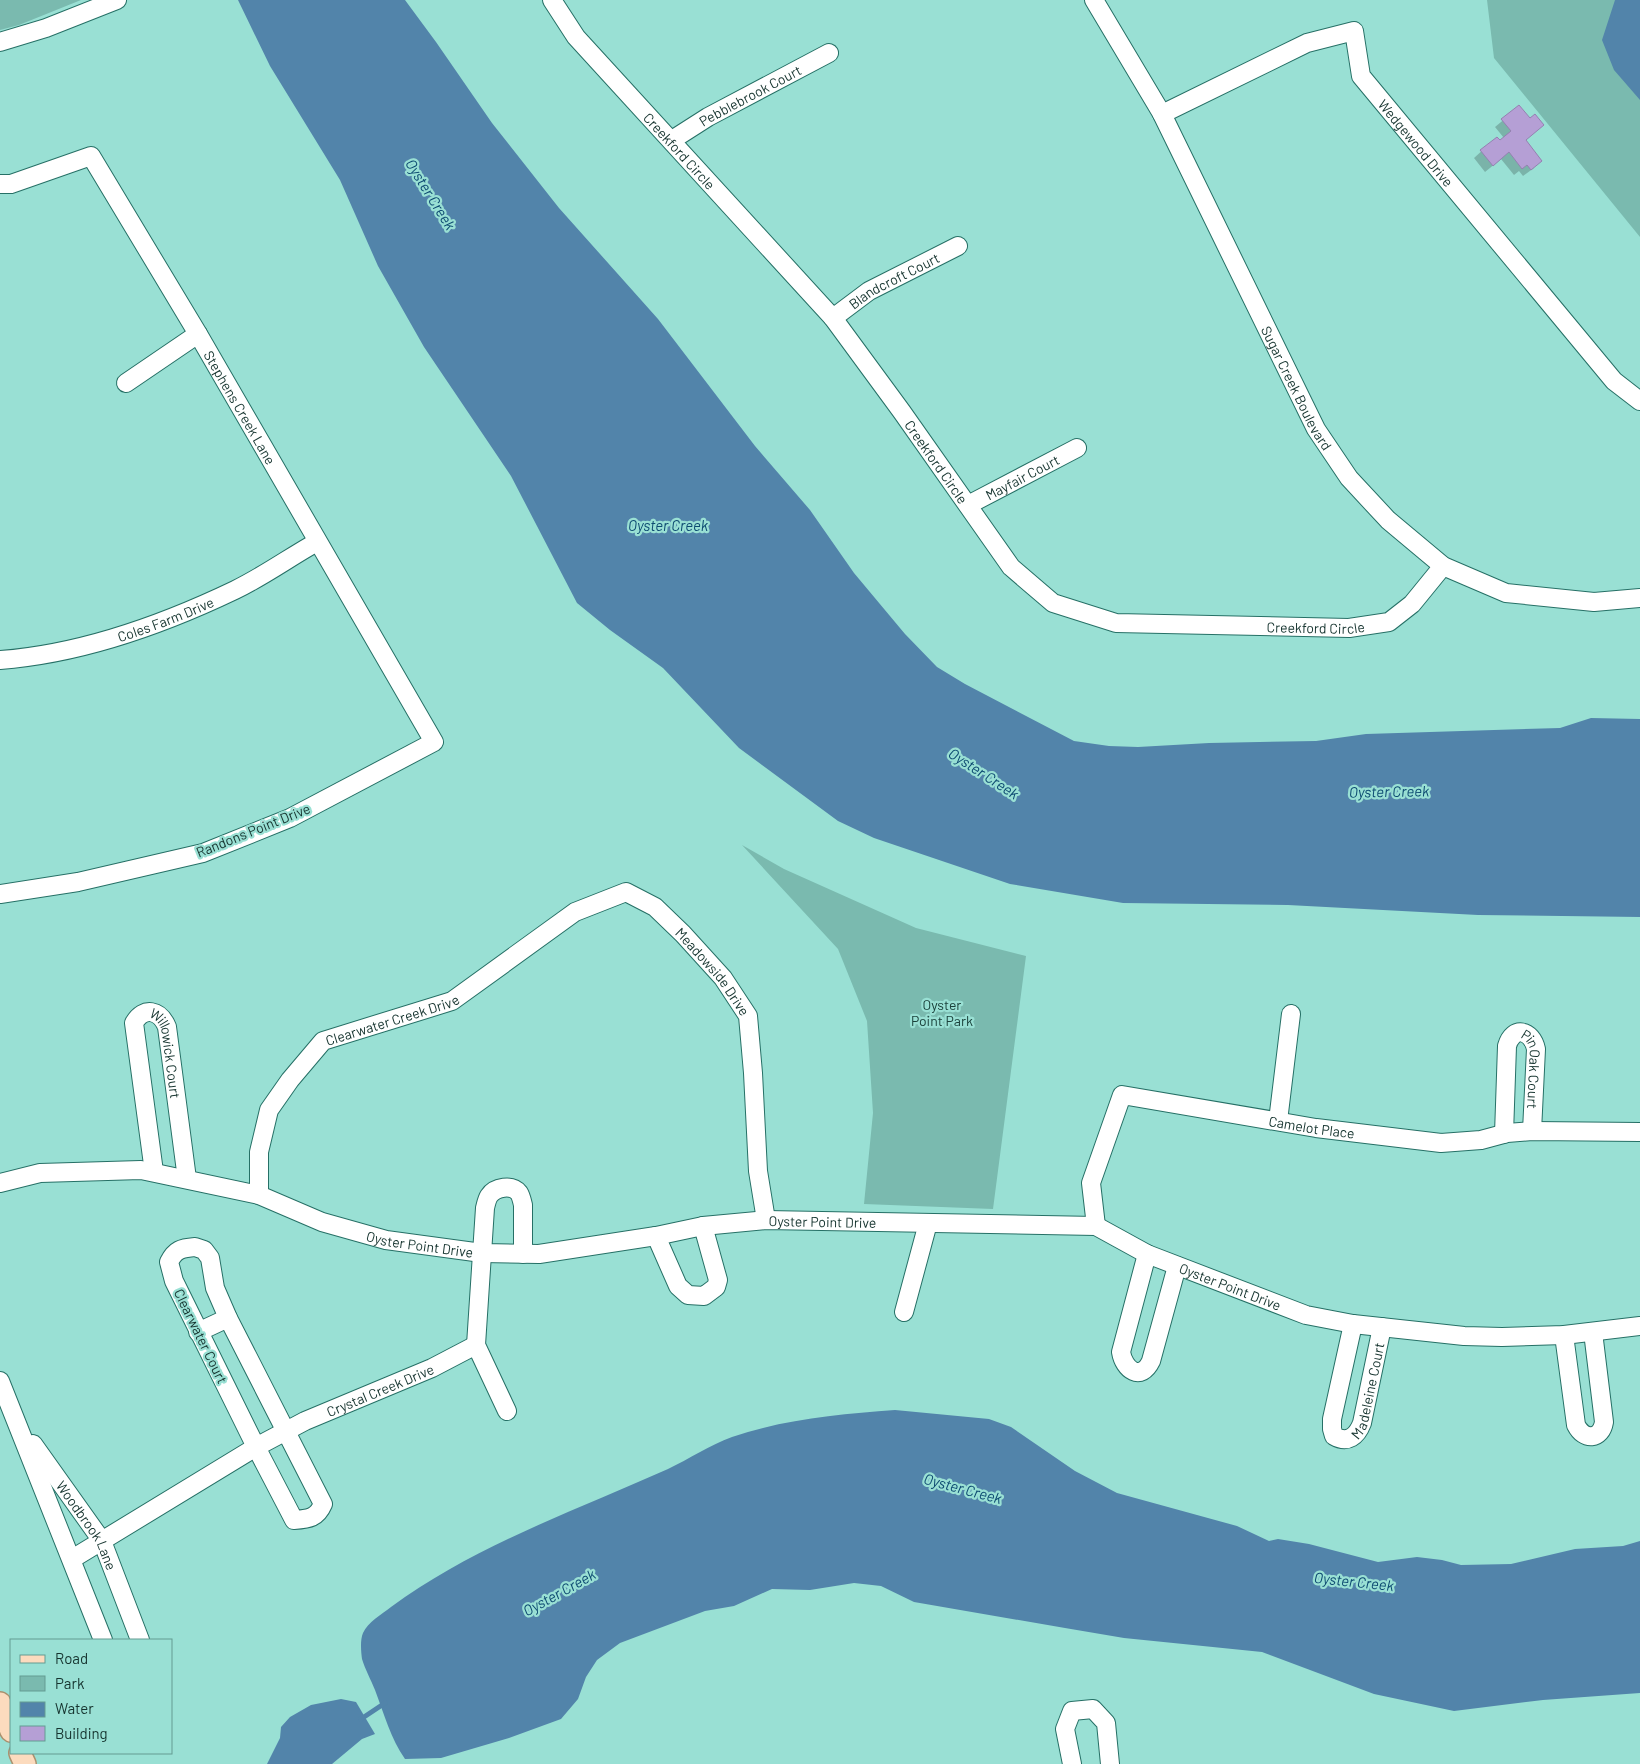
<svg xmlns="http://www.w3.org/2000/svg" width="1640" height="1764" viewBox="0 0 1640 1764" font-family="Barlow,sans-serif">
  <rect width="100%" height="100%" fill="#99e0d4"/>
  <path fill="#7abaaf" d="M0,0H81L19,25L0,30Z
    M1487,0H1640V237L1494,58Z
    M742,845L784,869L916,928L1026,956L993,1209L864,1204L873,1113L867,1021L838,949Z"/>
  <path fill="#5284aa" d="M238,0H405L436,42L492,123L559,208L658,319L755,446L810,510L854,573L905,634L937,667L965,684L1074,741L1109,746L1138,747L1209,743L1316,741L1366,734L1560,728L1591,718L1640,719V917L1478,915L1288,905L1123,903L1010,884L874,838L838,821L739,748L663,668L610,630L577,603L511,476L424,347L378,266L340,180L270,66Z
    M1615,0H1640V100L1614,70L1602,40Z
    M895,1410L989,1419L1011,1427L1075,1471L1117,1493L1237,1526L1269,1541L1278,1539L1309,1544L1378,1562L1417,1557L1442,1560L1461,1565L1511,1564L1575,1549L1623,1546L1640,1541V1693L1543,1700L1454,1711L1374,1694L1262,1652L1124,1638L1065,1628L914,1602L881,1586L854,1583L810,1590L772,1589L734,1606L705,1611L620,1643L597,1660L586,1677L578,1699L561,1719L509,1738L441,1758L405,1759C391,1739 384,1714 375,1690C371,1680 365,1669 362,1659C361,1651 360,1640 363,1633C368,1622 382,1614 391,1607C474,1546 574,1511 668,1469C689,1459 710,1445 732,1437C785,1419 840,1414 895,1410Z
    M341,1699L356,1702L375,1734L362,1739L332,1764H267L280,1738L281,1727L290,1717L311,1705Z"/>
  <path fill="#0003" d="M1519,107L1524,141L1534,168L1523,176L1519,171L1514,175L1501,159L1485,172L1474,158L1496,138L1500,142L1504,138L1495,127Z"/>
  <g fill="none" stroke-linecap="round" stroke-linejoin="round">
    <path stroke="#5284aa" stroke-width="5" d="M361,1719L385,1703"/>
  </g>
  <path fill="#b59fd5" stroke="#9581b1" d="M1519,105L1530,118L1535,114L1544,125L1526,140L1542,161L1531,170L1527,165L1522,169L1509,152L1493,166L1480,150L1497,137L1500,140L1511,131L1501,119Z"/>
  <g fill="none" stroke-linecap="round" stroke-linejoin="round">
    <defs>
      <g id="minor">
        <path id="s1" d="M552,0L576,37L833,318L902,412L1011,567L1053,603L1116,623L1349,628L1389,622L1412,604L1443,566"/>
        <path id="s2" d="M1094,0L1162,114L1316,429L1349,478L1388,520L1443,566L1506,593L1594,602L1640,598"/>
        <path d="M0,42L46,28L117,0"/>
        <path id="s3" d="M1162,114L1307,43L1354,31L1361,76L1614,381L1640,401"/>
        <path id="s4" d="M672,140L708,117L829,53"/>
        <path id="s5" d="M0,184H11L91,156L198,334L434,742L290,818L203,853L78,882L0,894"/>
        <path id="s6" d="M833,318L869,291L958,246"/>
        <path d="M126,383L198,334"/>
        <path id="s7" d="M968,505L1077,448"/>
        <path id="s8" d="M0,660C80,654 164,624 235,590C264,576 290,557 317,542"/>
        <path d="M1278,1121L1291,1014"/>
        <path id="s9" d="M1504,1134L1507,1046C1513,1025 1532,1030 1536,1049L1532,1131"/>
        <path id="s10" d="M154,1172L134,1023C144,1006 160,1010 167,1027L187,1179"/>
        <path id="s11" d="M0,1183L40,1173L141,1170L259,1195L322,1222L386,1240L482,1253L539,1254L656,1236L703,1226L766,1220L1096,1226L1147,1254L1306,1315L1353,1324L1464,1336L1502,1337L1564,1335L1640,1326"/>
        <path id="s12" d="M259,1195V1152L269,1110L290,1080L323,1041L452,1001L575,912L626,892L655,907L683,934L723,978L748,1016L753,1073L758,1171L766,1220"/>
        <path id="s13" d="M1096,1226L1091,1183L1122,1095L1316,1128L1441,1143L1481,1140L1507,1133L1532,1131L1640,1132"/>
        <path d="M656,1236L678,1286L688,1295L704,1296L716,1287L718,1280L703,1226"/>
        <path d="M195,1247L204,1250L210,1258L215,1288L228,1318L323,1504C317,1518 309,1519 294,1520L256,1447L174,1281L169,1262C175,1250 181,1248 195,1247Z"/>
        <path d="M1147,1254L1121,1352C1124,1370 1141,1382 1151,1361L1177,1266"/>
        <path d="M904,1312L928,1223"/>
        <path id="s14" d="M1353,1324L1332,1419V1429L1334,1436C1348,1444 1357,1436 1362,1423L1382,1327"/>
        <path d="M198,1332L228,1318"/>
        <path d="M1564,1335L1576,1425C1584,1441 1601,1440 1604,1422L1593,1332"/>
        <path d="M0,1381L103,1640"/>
        <path d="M507,1411L476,1345L485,1208C486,1204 487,1199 489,1196C495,1187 512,1184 519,1193C521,1196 522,1201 523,1205V1254"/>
        <path id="s15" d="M33,1444L102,1541L140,1640"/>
        <path id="s16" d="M72,1559L256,1447L305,1421L432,1368L476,1345"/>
        <path d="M1072,1764L1065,1729L1072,1711L1093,1709L1106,1723L1110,1764"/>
      </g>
      <path id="major" d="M0,1703L11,1731
        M20,1753L25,1764"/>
    </defs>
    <use href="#minor" stroke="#267066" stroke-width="20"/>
    <use href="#major" stroke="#aa916f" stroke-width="24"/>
    <use href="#minor" stroke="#fff" stroke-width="18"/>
    <use href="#major" stroke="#fcdbbe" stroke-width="21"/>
  </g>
  <g text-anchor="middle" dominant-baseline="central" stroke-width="4.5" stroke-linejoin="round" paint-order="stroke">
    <g font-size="14" fill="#16342f" stroke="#99e0d4">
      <text stroke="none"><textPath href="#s4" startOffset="90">Pebblebrook Court</textPath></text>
      <text stroke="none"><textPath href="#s3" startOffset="342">Wedgewood Drive</textPath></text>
      <text stroke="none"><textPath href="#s1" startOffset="198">Creekford Circle</textPath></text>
      <text stroke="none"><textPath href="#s6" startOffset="72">Blandcroft Court</textPath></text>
      <text stroke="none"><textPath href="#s2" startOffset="438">Sugar Creek Boulevard</textPath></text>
      <text stroke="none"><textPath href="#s5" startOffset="388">Stephens Creek Lane</textPath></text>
      <text stroke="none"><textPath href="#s1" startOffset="602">Creekford Circle</textPath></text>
      <text stroke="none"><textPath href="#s7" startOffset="61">Mayfair Court</textPath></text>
      <text stroke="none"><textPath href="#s8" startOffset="171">Coles Farm Drive</textPath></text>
      <text stroke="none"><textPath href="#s1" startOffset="1052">Creekford Circle</textPath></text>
      <text transform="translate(253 830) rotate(-22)">Randons Point Drive</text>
      <text stroke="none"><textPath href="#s12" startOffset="635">Meadowside Drive</textPath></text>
      <text stroke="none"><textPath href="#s12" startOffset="246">Clearwater Creek Drive</textPath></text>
      <text stroke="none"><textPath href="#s10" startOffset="219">Willowick Court</textPath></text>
      <text stroke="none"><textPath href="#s9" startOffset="152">Pin Oak Court</textPath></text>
      <text stroke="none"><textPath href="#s13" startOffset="329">Camelot Place</textPath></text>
      <text stroke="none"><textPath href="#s11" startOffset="838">Oyster Point Drive</textPath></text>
      <text stroke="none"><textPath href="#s11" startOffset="432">Oyster Point Drive</textPath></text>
      <text stroke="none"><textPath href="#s11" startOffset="1259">Oyster Point Drive</textPath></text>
      <text transform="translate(201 1336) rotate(64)">Clearwater Court</text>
      <text stroke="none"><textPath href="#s14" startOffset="184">Madeleine Court</textPath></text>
      <text stroke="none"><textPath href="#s16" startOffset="352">Crystal Creek Drive</textPath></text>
      <text stroke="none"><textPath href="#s15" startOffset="98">Woodbrook Lane</textPath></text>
    </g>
    <g font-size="14" fill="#1b413b" stroke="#99e0d4">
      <text x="942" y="1004">Oyster<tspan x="942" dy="16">Point Park</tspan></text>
    </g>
    <g font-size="15" font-style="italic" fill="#0d4a71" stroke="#99e0d4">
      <text transform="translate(431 194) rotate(58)">Oyster Creek</text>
      <text x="668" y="525">Oyster Creek</text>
      <text transform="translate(984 773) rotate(33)">Oyster Creek</text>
      <text transform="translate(1389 791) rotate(-1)">Oyster Creek</text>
      <text transform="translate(963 1488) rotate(15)">Oyster Creek</text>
      <text transform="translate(1354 1581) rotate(6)">Oyster Creek</text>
      <text transform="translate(559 1592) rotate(-29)">Oyster Creek</text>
    </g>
  </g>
  <rect x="10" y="1639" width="162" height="115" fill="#99e0d4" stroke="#659b92"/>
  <rect x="20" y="1655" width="25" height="8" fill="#fcdbbe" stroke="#659b92"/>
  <text x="55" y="1664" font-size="15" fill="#16342f">Road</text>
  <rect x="20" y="1676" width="25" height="15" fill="#7abaaf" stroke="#659b92"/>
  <text x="55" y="1689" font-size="15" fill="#16342f">Park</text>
  <rect x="20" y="1702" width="25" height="15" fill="#5284aa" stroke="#659b92"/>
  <text x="55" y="1714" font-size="15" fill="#16342f">Water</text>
  <rect x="20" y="1726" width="25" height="15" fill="#b59fd5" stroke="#659b92"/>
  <text x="55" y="1739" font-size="15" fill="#16342f">Building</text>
</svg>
